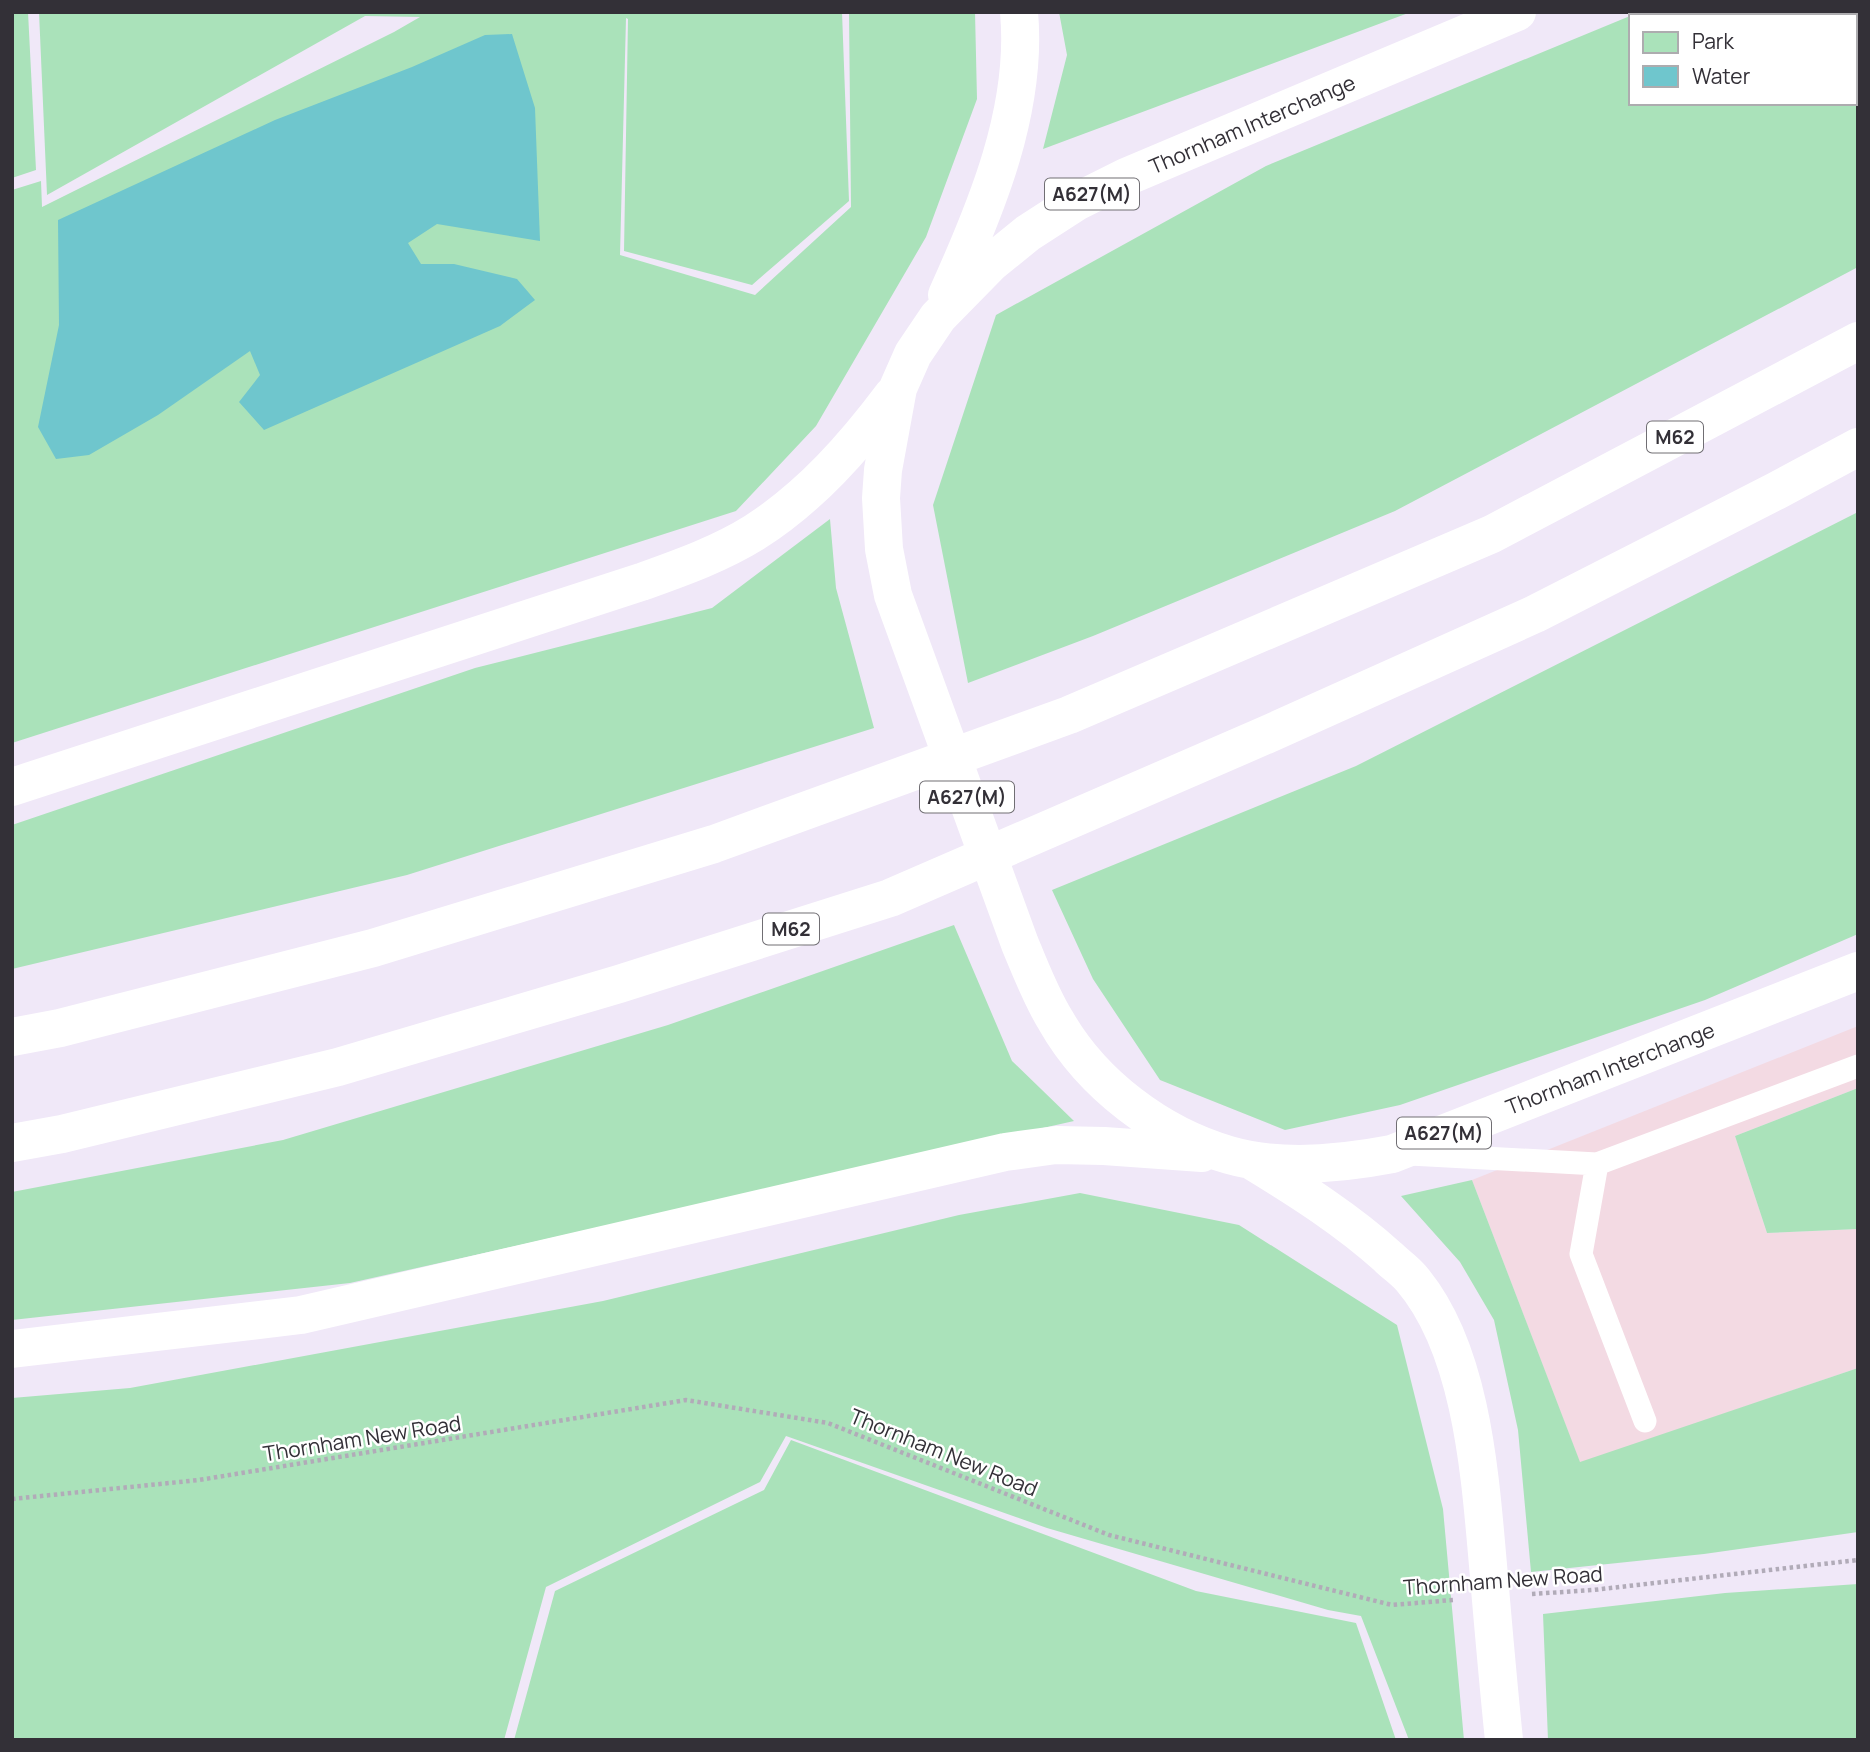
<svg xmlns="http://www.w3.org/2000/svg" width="1870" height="1752" viewBox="0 0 1870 1752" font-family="Manrope,sans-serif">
  <rect width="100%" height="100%" fill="#f0e8f8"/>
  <path fill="#f3dae3" d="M1858,1026V1088L1735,1136L1767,1233L1858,1229V1368L1580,1463L1472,1180Z"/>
  <path fill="#aae2ba" d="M12,12H28L36,170L12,178Z
    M39,12H842L849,201L752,285L624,251L628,19L626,18L620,255L755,295L851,207L849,12H975L977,99L926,237L816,426L736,511L12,743V190L41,181L42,207L394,32L420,17L365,16L47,195Z
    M1059,12H1411L1043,149L1067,55Z
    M1640,12H1842L1858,16V267L1395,511L1093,636L968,683L933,505L996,315L1266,166L1630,16V103H1854V16H1632Z
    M1858,512V934L1705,1000L1400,1105L1285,1130L1160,1080L1093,979L1052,890L1356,766Z
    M830,519L836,588L874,728L407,875L12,969V825L475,668L712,608Z
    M954,925L1012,1061L1074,1121L350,1283L12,1320V1192L283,1140L668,1025Z
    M1858,1088V1229L1767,1233L1735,1136Z
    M1472,1180L1580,1462L1858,1368V1532L1704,1554L1531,1572L1518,1430L1494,1320L1460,1262L1401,1196Z
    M1080,1193L1239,1225L1397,1325L1443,1509L1464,1740H1409L1361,1616L1328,1610L1047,1528L786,1436L760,1482L546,1587L504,1740H12V1398L130,1388L603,1301L959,1215Z
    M791,1440L1196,1591L1356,1623L1396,1740H514L555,1591L764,1490Z
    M1858,1584V1740H1548L1543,1614L1725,1593Z"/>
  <path fill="#6fc6cd" d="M512,34L535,108L540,241L437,224L408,243L421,264H454L517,279L535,300L500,326L264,430L239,402L260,375L250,351L158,415L89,455L56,459L38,427L59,325L58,220L275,120L412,67L485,35Z"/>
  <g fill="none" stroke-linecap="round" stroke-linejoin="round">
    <path stroke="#b1abb8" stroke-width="4.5" stroke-dasharray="3.5 3.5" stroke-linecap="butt" d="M12,1499L199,1480L686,1400L828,1423L1109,1535L1392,1605L1453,1600
      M1532,1594L1593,1590L1858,1560"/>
    <path stroke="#fff" stroke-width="23" d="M1410,1154L1597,1164L1858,1066
      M1597,1164L1581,1254L1645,1421"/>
    <path stroke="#fff" stroke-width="38" d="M1517,12L1126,177L1076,202L1028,233L991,263L938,317L913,354L898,388L883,470L881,498L884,549L893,595L1020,944C1031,970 1041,997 1056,1021C1092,1084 1159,1135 1229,1155C1281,1170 1340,1164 1392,1154L1858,971
      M947,295C986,209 1028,109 1019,12
      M12,787L641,582C680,568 720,554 755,532C810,497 854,447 893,395
      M12,1037L60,1028L373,948L714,844L1069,715L1492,534L1858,341
      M12,1143L62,1134L338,1067L619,984L890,898L1266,735L1535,614L1776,491L1858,447
      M1254,1162C1300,1190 1347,1220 1388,1257C1395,1264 1404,1270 1411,1278C1472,1349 1480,1475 1488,1565C1493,1624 1498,1682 1504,1740
      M12,1349L301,1315L1005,1152L1056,1145L1104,1146L1202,1153"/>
  </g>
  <g text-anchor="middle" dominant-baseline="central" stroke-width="5" stroke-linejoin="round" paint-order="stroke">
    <g fill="#fff" stroke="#706e73" stroke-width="2">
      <rect x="1045" y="178.5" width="94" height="31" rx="5"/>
      <rect x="1647" y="421.5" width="56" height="31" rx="5"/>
      <rect x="920" y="781.5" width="94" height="31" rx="5"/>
      <rect x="763" y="913.5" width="56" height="31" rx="5"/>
      <rect x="1397" y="1117.5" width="94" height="31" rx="5"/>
    </g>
    <g font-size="19" font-weight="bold" fill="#333037">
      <text x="1092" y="194">A627(M)</text>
      <text x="1675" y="437">M62</text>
      <text x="967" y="797">A627(M)</text>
      <text x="791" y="929">M62</text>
      <text x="1444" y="1133">A627(M)</text>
    </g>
    <g font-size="21" fill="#333037" stroke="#fff">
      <text transform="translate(1252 124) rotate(-23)">Thornham Interchange</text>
      <text transform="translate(1610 1068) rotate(-21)">Thornham Interchange</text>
      <text transform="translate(362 1438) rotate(-9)">Thornham New Road</text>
      <text transform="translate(944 1452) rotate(22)">Thornham New Road</text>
      <text transform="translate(1503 1580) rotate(-4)">Thornham New Road</text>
    </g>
  </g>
  <rect width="1870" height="1752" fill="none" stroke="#333037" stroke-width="28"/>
  <rect x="1629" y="14" width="228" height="91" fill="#ffffff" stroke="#adacaf" stroke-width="2"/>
  <rect x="1643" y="32" width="35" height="21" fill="#aae2ba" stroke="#adacaf" stroke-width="2"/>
  <text x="1692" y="49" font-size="21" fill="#333037">Park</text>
  <rect x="1643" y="66" width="35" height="21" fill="#6fc6cd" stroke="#adacaf" stroke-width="2"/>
  <text x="1692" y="84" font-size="21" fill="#333037">Water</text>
</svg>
